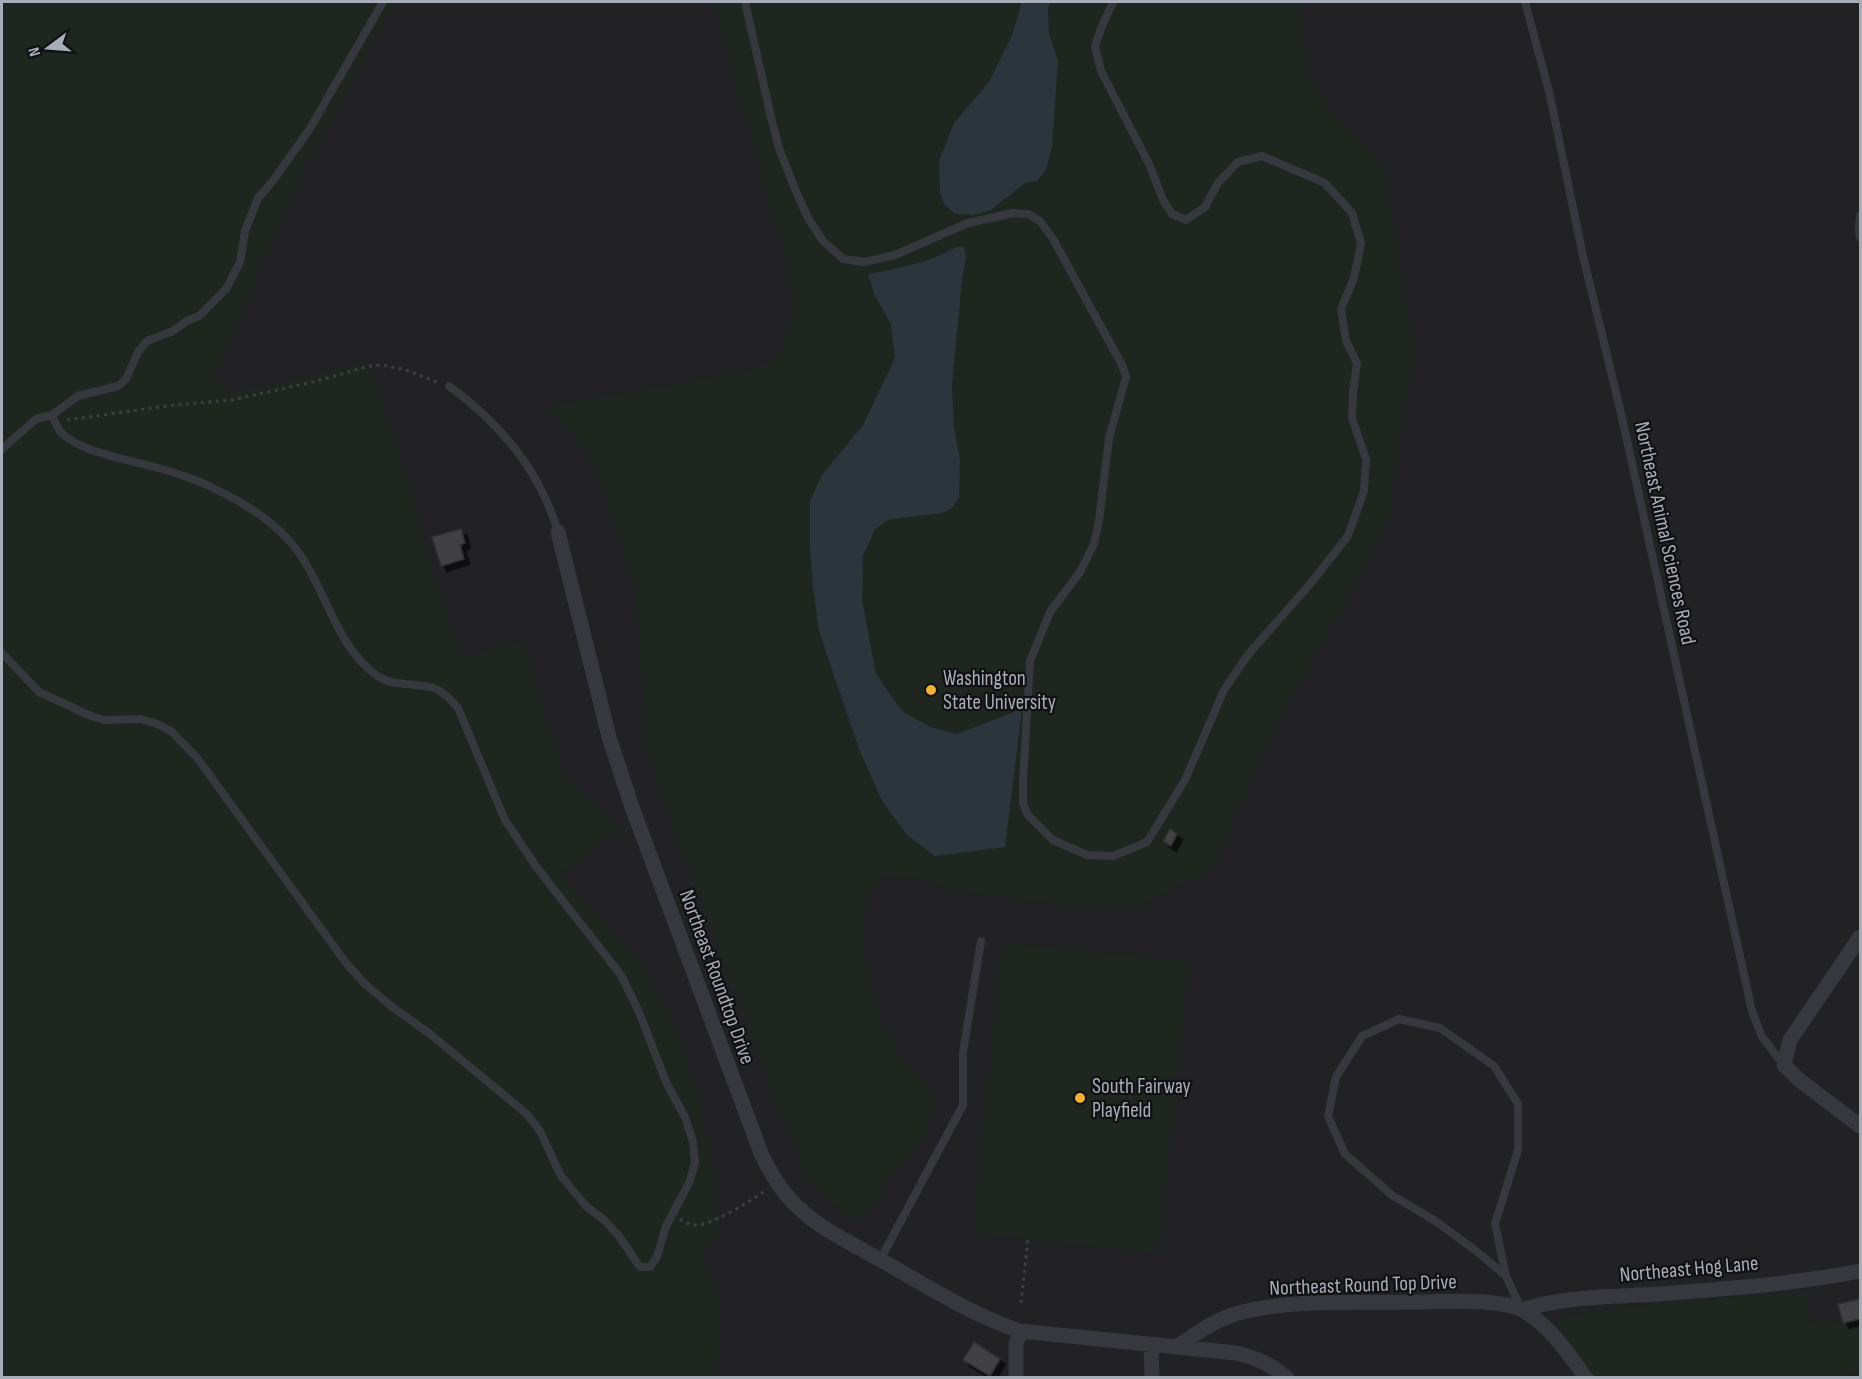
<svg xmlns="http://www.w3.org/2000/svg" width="1862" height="1379" viewBox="0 0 1862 1379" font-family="'Sofia Sans Condensed',sans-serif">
  <defs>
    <filter id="shadow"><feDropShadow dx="5.5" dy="5.5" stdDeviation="0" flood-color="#0009"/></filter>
  </defs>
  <rect width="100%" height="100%" fill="#161618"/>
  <path fill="#222225" d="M2,2H1860V1377H2Z"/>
  <path fill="#1e261f" d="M2,2H396L303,169L213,378L225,394L299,379L370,359L459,658L523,641L565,781L619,831L559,873L642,966L675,1026L697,1089L715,1192L713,1207L720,1233L701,1258L721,1309L716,1377H2Z
    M713,2H1299L1306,68L1329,110L1382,159L1411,337L1410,383L1396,438L1391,514L1332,625L1287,701L1213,866L1138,907L1073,905L994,896L959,890L911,877L881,876C873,888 863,903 862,918C860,956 881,1033 905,1062C914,1074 927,1084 937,1095L922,1137L859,1221L811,1188L776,1100L649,760L635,592L617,523L588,452L546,407L746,372L769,362L785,341L795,321L797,299Z
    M1002,943L1188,962L1158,1253L973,1233Z
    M1814,1292L1803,1308L1806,1321L1822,1326L1860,1319V1370L1844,1374V1378L1596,1377L1566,1339L1559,1326L1564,1316L1570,1315L1706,1299Z"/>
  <path fill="#2c353c" d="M1022,2H1050L1048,8L1049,34L1058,60L1052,147L1046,170L1038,180L1025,183L991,210L973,215L955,214L944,204L940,193L939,161L954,123L989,82L1012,35Z
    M956,247H964L966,257L962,280L952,385L954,427L960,460L959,497L953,507L943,513L890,519L875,529L863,556L862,600L876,674L902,711L930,727L957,734L1022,709L1005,847L935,856L908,836L882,801L859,749L819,631L813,588L810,546V501L822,475L863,425L895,358L891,324L875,296L868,274C899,268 929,263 956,247Z"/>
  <path fill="#404145" stroke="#303034" stroke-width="1.5" filter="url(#shadow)" d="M461,529L465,543L460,545L464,559L441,566L432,537Z
    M1170,829L1177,834L1171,846L1163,841Z
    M1860,1299V1319L1843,1323L1838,1304Z
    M974,1342L1000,1359L990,1376L963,1360Z"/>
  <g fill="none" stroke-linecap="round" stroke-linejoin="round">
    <path stroke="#3d3f44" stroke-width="3" stroke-dasharray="3 4.5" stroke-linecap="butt" d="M67,420L174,405L232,400L317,381L369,366L382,365L406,370L439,383
      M680,1219C685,1223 691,1225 698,1225C716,1223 750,1201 765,1191
      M1021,1303L1028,1239"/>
    <path stroke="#37383d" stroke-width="8" d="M745,2L771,117L779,148L795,189L808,218L823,241L843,259L864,262L895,255L968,223L1013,213L1028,214L1040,221L1053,239L1122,365L1126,377L1109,438L1099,521L1094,544L1080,572L1050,612L1030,661L1023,782V804L1028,815L1053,840L1087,855L1113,856L1147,842L1185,780L1224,690L1247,656L1310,584L1348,536L1364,491L1366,459L1352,418L1353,392L1357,363L1346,341L1341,309L1354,278L1361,243L1352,213L1325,183L1262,156L1238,162L1218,183L1205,207L1186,220L1172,214L1163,200L1150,166L1101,71L1095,47L1101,28L1113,2
      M1525,2L1549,91L1583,256L1621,413L1752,1011L1762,1037L1783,1064
      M1860,216L1859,229L1860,237
      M449,386C500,423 540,471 558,532
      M2,449L36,419L52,415L78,396L118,386L126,379L138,352L147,341L173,331L187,321L199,316L226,289L240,262L245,231L258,198L272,182L309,130L383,2
      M2,653L39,692L91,716L104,720L140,719L155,723L171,731L198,759L346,963L365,984L391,1006L430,1034L527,1114L540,1131L561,1176L586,1206L604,1220L619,1236L640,1267H650L657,1257L666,1226L689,1183L695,1163L693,1142L685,1117L666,1082L639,1012L621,975L537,868L505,820L458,708C450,699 441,689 429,687C412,683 391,686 376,675C336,646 327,592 299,553C279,524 245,503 213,488C196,479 176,473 158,468C131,460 79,453 60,431C57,427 54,420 52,415
      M880,1260L963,1105V1052L981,941
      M1506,1276L1475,1250L1434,1220L1393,1196L1345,1154L1328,1116L1336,1077L1362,1036L1399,1019L1440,1028L1494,1066L1518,1104V1150L1495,1224L1506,1276L1521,1309"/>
    <path stroke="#37383d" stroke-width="15" d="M558,532L609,737L633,810L761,1153C771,1175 784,1196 803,1212C825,1231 853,1244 877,1258C924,1284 969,1314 1020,1331L1236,1353C1255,1358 1272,1364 1287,1378
      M1860,937L1790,1040L1784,1065L1798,1079L1860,1126
      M1522,1310C1565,1296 1613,1297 1659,1294C1726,1289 1794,1284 1860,1271
      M1151,1345L1152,1378
      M1178,1346C1198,1332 1218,1318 1242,1312C1296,1299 1355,1303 1410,1302C1439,1302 1499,1297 1524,1311C1550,1326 1568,1353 1586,1378
      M1016,1378V1344L1020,1331"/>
  </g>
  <g fill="#f2b134" stroke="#111113" stroke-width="2">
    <circle cx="931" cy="690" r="6"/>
    <circle cx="1080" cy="1098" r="6"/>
  </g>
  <g text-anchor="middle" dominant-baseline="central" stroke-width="4.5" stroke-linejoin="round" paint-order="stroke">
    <g font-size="21" fill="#a8adb8" stroke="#111113">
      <text transform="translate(1665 533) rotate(78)">Northeast Animal Sciences Road</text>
      <text transform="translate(717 977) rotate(70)">Northeast Roundtop Drive</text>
      <text transform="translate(1689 1269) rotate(-5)">Northeast Hog Lane</text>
      <text transform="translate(1363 1285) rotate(-2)">Northeast Round Top Drive</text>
    </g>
    <g font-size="21" fill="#a8adb8" stroke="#111113" text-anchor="start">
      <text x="943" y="678">Washington<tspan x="943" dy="24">State University</tspan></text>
      <text x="1092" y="1086">South Fairway<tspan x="1092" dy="24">Playfield</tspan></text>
    </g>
  </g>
  <rect width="1862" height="1379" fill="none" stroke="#a8adb8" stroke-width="6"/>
  <g transform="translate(48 48) rotate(254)" stroke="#111113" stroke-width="4.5" paint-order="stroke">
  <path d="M0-4.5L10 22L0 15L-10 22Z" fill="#a8adb8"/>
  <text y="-9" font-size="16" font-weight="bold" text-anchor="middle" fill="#a8adb8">N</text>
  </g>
</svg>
